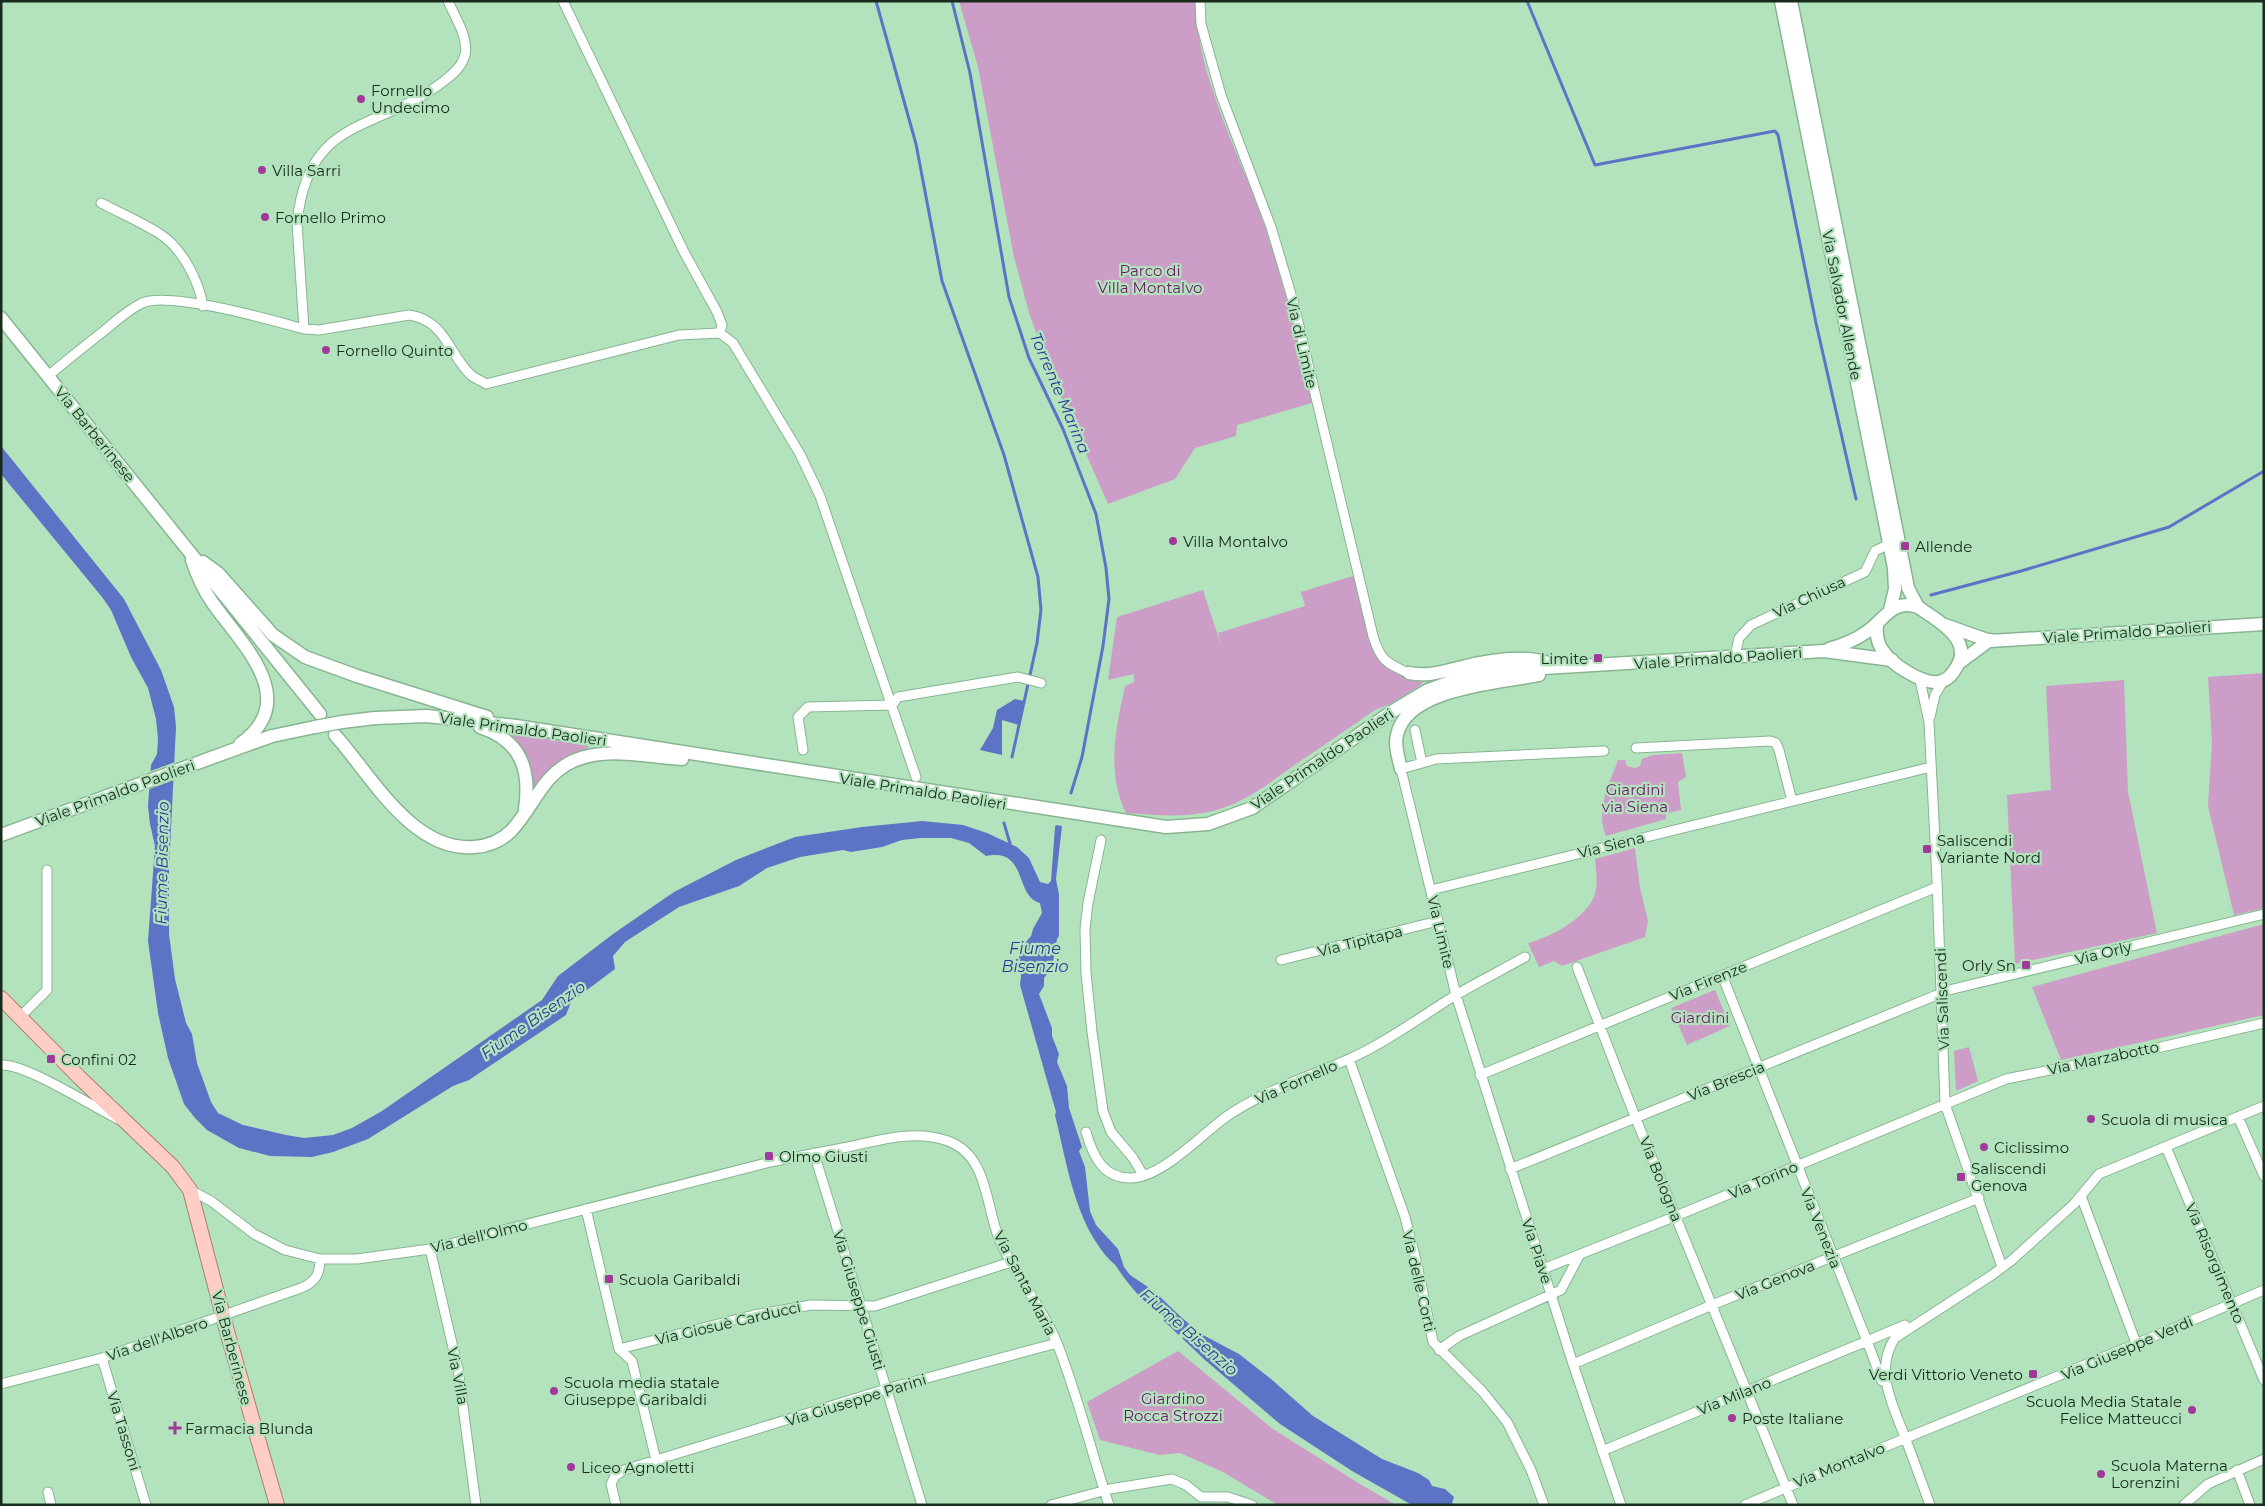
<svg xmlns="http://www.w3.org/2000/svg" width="2265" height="1506" viewBox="0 0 2265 1506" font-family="Montserrat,sans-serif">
  <rect width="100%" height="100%" fill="#b3e3bd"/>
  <path fill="#cc9dc6" d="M959,1H1195C1198,81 1241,155 1266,230C1285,286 1298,344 1312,403L1237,425L1236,436L1195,448L1175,479L1108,504L1055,383L1030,316L1014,257L978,67Z
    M1353,576C1366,606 1366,646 1392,668C1401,677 1414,676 1423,682L1421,685L1390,704L1375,710C1349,728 1323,746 1296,764C1271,782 1245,803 1213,811C1184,818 1155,815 1126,813C1106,773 1116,727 1125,686L1134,682V674L1108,680L1117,617L1203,590L1222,648L1218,633L1305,606L1301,592Z
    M2264,673V908L2234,915L2208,806L2212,742L2208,677Z
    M2124,680L2128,792L2157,933L2015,964L2007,795L2051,790L2046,686Z
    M511,733L586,745L589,747L548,771L533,788L528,762L521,748L510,735Z
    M1682,753L1686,777L1678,782L1681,810L1666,814V819L1606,836C1595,810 1609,785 1618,760H1625L1627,766L1635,768L1640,766L1642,759L1653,755Z
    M1635,848L1640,888L1648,921L1645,937L1562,966L1554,961L1539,967L1528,943C1551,937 1587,918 1595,894C1598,883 1596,870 1595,859Z
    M2264,924V1015L2061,1060L2032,987Z
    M1715,990L1730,1026L1687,1045L1671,1008Z
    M1969,1047L1978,1081L1956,1091L1954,1051Z
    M1178,1351L1273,1429L1360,1484L1396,1505H1278L1223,1472L1180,1453L1159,1455L1100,1440L1087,1402Z"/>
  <path fill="#5d73c5" d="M1,446L124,599L161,670L174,707L176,727L169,869V934L175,979L186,1023L192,1034L197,1063L211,1102L218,1113L243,1125L286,1135L304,1138L333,1135L352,1128L382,1111L542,1000L558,976L613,934L674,892L736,860L795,837L862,827L922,821L963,825L987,833L1017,847L1029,858L1040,882L1048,884L1051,881L1055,827L1056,825L1062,826L1056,879L1059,895V936L1057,939L1052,968L1044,978V986L1039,994L1052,1028V1036L1059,1054L1057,1062L1067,1086L1069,1108L1082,1147L1079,1151L1085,1167L1090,1211L1096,1225L1118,1249L1124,1267L1130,1275L1154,1291L1181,1317L1201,1334L1239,1354L1271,1379L1313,1416L1382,1459L1418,1473L1429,1480L1432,1486L1445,1489L1454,1497L1452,1503L1455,1505H1412L1352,1471L1280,1424L1205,1360L1164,1321L1163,1316C1143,1302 1129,1286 1116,1266C1114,1263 1110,1261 1108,1258C1103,1253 1098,1245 1094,1239C1072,1202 1065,1156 1055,1115L1056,1112L1020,985L1021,976L1018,963L1020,949L1031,936L1033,929L1042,913L1040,903C1014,896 1028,847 986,856L969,843L951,838H920L902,840L882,847L851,852L843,850L800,857L767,868L739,886L679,907L625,942L613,956L615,969L571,1002L566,1015L469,1080L453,1086L368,1139L333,1152L312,1157L270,1156L239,1148L207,1130L195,1118L184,1104L168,1058L158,1013L148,941L155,846L150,824L148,806L151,765L157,754L158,739L156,719L148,688L131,657L111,610L102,597L1,474Z
    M1015,699L1024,701L1019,725L1002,720V755L980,750L993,728L997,710Z"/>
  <path fill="#b3e3bd" d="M178,761L177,779L147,790L148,772Z
    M1191,1322L1195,1325L1181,1340L1177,1337Z"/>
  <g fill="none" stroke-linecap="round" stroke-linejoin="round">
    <path stroke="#5d73c5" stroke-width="3" d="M876,1L916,144L942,281L1004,455L1038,577L1041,610L1037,643L1012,757
      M952,1L970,73L1009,297L1029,358L1063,429L1096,514L1106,568L1109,599L1103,646L1082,757L1071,793
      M1527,1L1595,165L1775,131L1778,135L1816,323L1856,499
      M1931,595L2021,571L2169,527L2264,471
      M1004,823L1011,847"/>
    <defs>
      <path id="street" d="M563,1L684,252L717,312L722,325L720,333
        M1200,1L1201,24L1221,95L1271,227L1293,301L1373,636C1380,659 1386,664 1409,673
        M101,203C120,213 141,222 160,234C182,248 199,281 203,306
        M304,329L319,330L409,315C446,320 449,356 472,376C476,379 482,381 486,384L679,335L720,333L733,343L800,454L820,496L916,777
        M48,376C67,360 86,345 105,330C117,320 128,310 142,303C170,291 271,320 304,329L297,223C308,114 377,133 444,81C452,75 462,67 465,55C469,38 455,17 448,1
        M1735,656L1739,638L1751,625L1865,572L1875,551L1889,544
        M1920,680L1929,722L1937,880L1945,1104L2002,1267
        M1930,717L1935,695L1943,681
        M1415,730L1422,763
        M1636,748L1770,741L1776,743L1779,750L1792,801
        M803,750L798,717L808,707L892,705L898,697L1018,677L1041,683
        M1604,751L1436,759L1401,769L1456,995L1573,1364L1621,1505
        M1101,840L1088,903L1085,929L1086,973L1092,1032L1103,1111L1111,1132L1133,1158L1143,1175
        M1431,890L1931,767
        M1281,960L1438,921
        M1577,967L1636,1119L1793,1505
        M20,1017L47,990V870
        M1349,1059L1405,1217L1417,1264L1433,1342L1482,1391L1507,1422L1531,1470L1544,1505
        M1,1065C25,1063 93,1107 118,1119
        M1480,1075L1937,887
        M2238,1117L2264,1176
        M1086,1132C1093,1156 1103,1179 1132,1178C1161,1177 1201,1136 1223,1119C1262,1091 1306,1078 1349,1059C1387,1042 1420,1017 1456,995C1478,982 1502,970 1525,957
        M2166,1147L2264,1380
        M814,1153L922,1505
        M1510,1169L1949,990L2264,914
        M190,1190L211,1201L254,1234L285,1250L320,1259H357L430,1249L770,1162C796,1157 822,1152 848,1147C880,1140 915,1129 948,1141C989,1156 985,1207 1000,1241C1016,1277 1042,1306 1057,1343C1078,1396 1091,1451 1109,1505
        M2081,1196L2136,1343
        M586,1209L619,1349L632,1361L656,1460
        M430,1249L458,1369L476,1505
        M1543,1269L1676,1216L2006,1079L2140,1052L2264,1023
        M619,1349L754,1315L811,1305L875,1306L1011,1262
        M1439,1350L1459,1336L1561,1290L1580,1254
        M102,1358L146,1505
        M1573,1364L1712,1305L1979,1198
        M1882,1381L1867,1341L1905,1325
        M1,1384L102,1358L301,1288C315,1282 320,1275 320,1259
        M1602,1451L1867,1341L1722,975
        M2237,1470L2250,1505
        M48,1492L51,1505
        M616,1505L611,1484L615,1476L624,1470L886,1389L1057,1343
        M1051,1505L1110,1489L1172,1479L1186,1485L1201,1497H1228L1252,1505
        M1745,1505C1917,1432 2092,1364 2264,1290
        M1930,1505C1922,1483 1914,1461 1906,1440C1894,1407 1873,1371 1895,1338L1992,1275L2012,1260L2074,1204L2099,1174L2264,1106
        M2184,1505L2208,1484L2264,1459"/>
      <path id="secondary" d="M1781,1L1894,568L1895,589L1890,610
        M1791,1L1908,588L1918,607
        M1,318L320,714
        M192,560C197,575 203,589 212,602C241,644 303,699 240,744
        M203,562L218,573L273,635L305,657L357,676L487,717
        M1945,625L1990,641L2264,624
        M1829,649C1842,645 1854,641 1865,633C1884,621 1892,598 1918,607C1937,620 1975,640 1956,668C1952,675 1946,681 1938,682C1922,684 1891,664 1883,651C1877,643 1876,634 1877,625
        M1959,663L1990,640
        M1409,673C1429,677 1444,671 1462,667C1489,660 1525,654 1551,664
        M342,722L375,718L427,716L516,726L1166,827L1208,824L1252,808L1393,711L1428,690L1463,677L1512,670L1824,651L1892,660
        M480,727C520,740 531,768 525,809
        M335,735C371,775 412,852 474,847C488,846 501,841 511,831C534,807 541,776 573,761C607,746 646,757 682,759
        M1401,769C1399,759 1394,746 1397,735C1407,687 1502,683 1539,675
        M1,835L230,751L272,736L315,727"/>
      <path id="primary" d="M1,998L80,1078L173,1167L190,1190L228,1335L277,1505"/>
    </defs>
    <use href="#street" stroke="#87b591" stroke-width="11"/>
    <use href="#secondary" stroke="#87b591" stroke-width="15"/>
    <use href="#primary" stroke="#ac7e6f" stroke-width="16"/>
    <use href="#street" stroke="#fff" stroke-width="9"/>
    <use href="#secondary" stroke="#fff" stroke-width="12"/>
    <use href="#primary" stroke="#fecdc4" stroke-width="14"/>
    <defs>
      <path id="secondary-bridge" d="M315,727L342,722"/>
    </defs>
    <use href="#secondary-bridge" stroke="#87b591" stroke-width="15" stroke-linecap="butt"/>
    <use href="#secondary-bridge" stroke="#fff" stroke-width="12"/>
  </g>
  <g fill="#a1389a" stroke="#b3e3bd" stroke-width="2">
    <circle cx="361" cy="99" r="5"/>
    <circle cx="262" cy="170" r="5"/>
    <circle cx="265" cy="217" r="5"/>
    <circle cx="326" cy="350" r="5"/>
    <circle cx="1173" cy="541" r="5"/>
    <rect x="1900" y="541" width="10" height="10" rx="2.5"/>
    <rect x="1593" y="653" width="10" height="10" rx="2.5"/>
    <rect x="1922" y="844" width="10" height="10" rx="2.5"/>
    <rect x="2021" y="960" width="10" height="10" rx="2.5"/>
    <rect x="46" y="1054" width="10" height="10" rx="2.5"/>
    <circle cx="2091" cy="1119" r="5"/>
    <circle cx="1984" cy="1147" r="5"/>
    <rect x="764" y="1151" width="10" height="10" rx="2.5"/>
    <rect x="1956" y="1172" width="10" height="10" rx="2.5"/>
    <rect x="604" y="1274" width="10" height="10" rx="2.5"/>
    <rect x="2028" y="1369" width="10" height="10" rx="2.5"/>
    <circle cx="554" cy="1391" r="5"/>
    <circle cx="2192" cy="1410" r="5"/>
    <circle cx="1732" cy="1418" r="5"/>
    <path d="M172.5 1420.5h5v5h5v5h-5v5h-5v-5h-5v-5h5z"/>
    <circle cx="571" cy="1467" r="5"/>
    <circle cx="2101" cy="1474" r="5"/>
  </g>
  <g text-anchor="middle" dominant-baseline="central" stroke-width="4.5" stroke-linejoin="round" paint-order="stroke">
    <g font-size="15" fill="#172a1c" stroke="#b3e3bd" text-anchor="start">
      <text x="371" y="90">Fornello<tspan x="371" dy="17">Undecimo</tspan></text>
      <text x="272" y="170">Villa Sarri</text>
      <text x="275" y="217">Fornello Primo</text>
      <text x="336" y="350">Fornello Quinto</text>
      <text x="1183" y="541">Villa Montalvo</text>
      <text x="1915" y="546">Allende</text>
      <text x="1588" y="658" text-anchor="end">Limite</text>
      <text x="1937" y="840">Saliscendi<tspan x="1937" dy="17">Variante Nord</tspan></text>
      <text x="2016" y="965" text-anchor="end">Orly Sn</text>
      <text x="61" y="1059">Confini 02</text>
      <text x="2101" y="1119">Scuola di musica</text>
      <text x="1994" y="1147">Ciclissimo</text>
      <text x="779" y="1156">Olmo Giusti</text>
      <text x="1971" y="1168">Saliscendi<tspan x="1971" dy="17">Genova</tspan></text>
      <text x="619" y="1279">Scuola Garibaldi</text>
      <text x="2023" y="1374" text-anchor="end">Verdi Vittorio Veneto</text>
      <text x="564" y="1382">Scuola media statale<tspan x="564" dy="17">Giuseppe Garibaldi</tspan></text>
      <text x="2182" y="1401" text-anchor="end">Scuola Media Statale<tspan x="2182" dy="17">Felice Matteucci</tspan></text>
      <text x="1742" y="1418">Poste Italiane</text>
      <text x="185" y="1428">Farmacia Blunda</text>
      <text x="2111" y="1465">Scuola Materna<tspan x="2111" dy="17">Lorenzini</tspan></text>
      <text x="581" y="1467">Liceo Agnoletti</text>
    </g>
    <g font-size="15" fill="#72156c" stroke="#b3e3bd">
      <text x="1150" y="270">Parco di<tspan x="1150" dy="17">Villa Montalvo</tspan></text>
      <text x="1635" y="789">Giardini<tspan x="1635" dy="17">via Siena</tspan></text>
      <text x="1700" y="1017">Giardini</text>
      <text x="1173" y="1398">Giardino<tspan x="1173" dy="17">Rocca Strozzi</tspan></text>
    </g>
    <g font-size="15" fill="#172a1c" stroke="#b3e3bd">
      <text transform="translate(1842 305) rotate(79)">Via Salvador Allende</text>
      <text transform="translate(1302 343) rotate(77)">Via di Limite</text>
      <text transform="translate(95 434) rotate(51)">Via Barberinese</text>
      <text transform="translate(1809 597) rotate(-25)">Via Chiusa</text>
      <text transform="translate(2127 632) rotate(-4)">Viale Primaldo Paolieri</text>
      <text transform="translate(1718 658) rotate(-4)">Viale Primaldo Paolieri</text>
      <text transform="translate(523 729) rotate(8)">Viale Primaldo Paolieri</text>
      <text transform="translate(1322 759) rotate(-34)">Viale Primaldo Paolieri</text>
      <text transform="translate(923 791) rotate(9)">Viale Primaldo Paolieri</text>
      <text transform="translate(115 793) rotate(-20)">Viale Primaldo Paolieri</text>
      <text transform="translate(1611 845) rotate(-14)">Via Siena</text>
      <text transform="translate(1441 932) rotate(77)">Via Limite</text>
      <text transform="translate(1360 941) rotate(-14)">Via Tipitapa</text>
      <text transform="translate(2103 953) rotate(-14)">Via Orly</text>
      <text transform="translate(1708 981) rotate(-22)">Via Firenze</text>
      <text transform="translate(1942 999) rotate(-92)">Via Saliscendi</text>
      <text transform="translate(2103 1058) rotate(-12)">Via Marzabotto</text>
      <text transform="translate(1726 1081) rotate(-22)">Via Brescia</text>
      <text transform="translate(1296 1082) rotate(-24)">Via Fornello</text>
      <text transform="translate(1661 1179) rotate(68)">Via Bologna</text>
      <text transform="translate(1763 1180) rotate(-23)">Via Torino</text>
      <text transform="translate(1821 1228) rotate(68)">Via Venezia</text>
      <text transform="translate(479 1236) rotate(-14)">Via dell'Olmo</text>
      <text transform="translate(1537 1251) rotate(72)">Via Piave</text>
      <text transform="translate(2215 1263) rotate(67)">Via Risorgimento</text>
      <text transform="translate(1775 1280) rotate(-22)">Via Genova</text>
      <text transform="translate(1419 1281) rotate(77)">Via delle Corti</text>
      <text transform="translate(1025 1283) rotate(62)">Via Santa Maria</text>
      <text transform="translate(859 1300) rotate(73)">Via Giuseppe Giusti</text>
      <text transform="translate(728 1323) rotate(-13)">Via Giosuè Carducci</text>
      <text transform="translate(157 1339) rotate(-19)">Via dell'Albero</text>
      <text transform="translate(232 1348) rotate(75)">Via Barberinese</text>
      <text transform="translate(2127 1348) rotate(-23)">Via Giuseppe Verdi</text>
      <text transform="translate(458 1376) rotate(79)">Via Villa</text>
      <text transform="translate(1734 1396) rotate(-22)">Via Milano</text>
      <text transform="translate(856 1400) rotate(-17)">Via Giuseppe Parini</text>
      <text transform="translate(124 1431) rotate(73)">Via Tassoni</text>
      <text transform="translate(1839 1465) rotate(-22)">Via Montalvo</text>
    </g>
    <g font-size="16" font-style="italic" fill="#2a389a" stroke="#b3e3bd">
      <text transform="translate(1060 393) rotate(67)">Torrente Marina</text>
      <text transform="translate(162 863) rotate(-89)">Fiume Bisenzio</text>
      <text x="1035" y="948">Fiume<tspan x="1035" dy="18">Bisenzio</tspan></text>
      <text transform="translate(533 1020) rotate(-35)">Fiume Bisenzio</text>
      <text transform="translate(1189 1332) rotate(41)">Fiume Bisenzio</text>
    </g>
  </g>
  <rect width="2265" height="1506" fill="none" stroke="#172a1c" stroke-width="5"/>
</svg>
